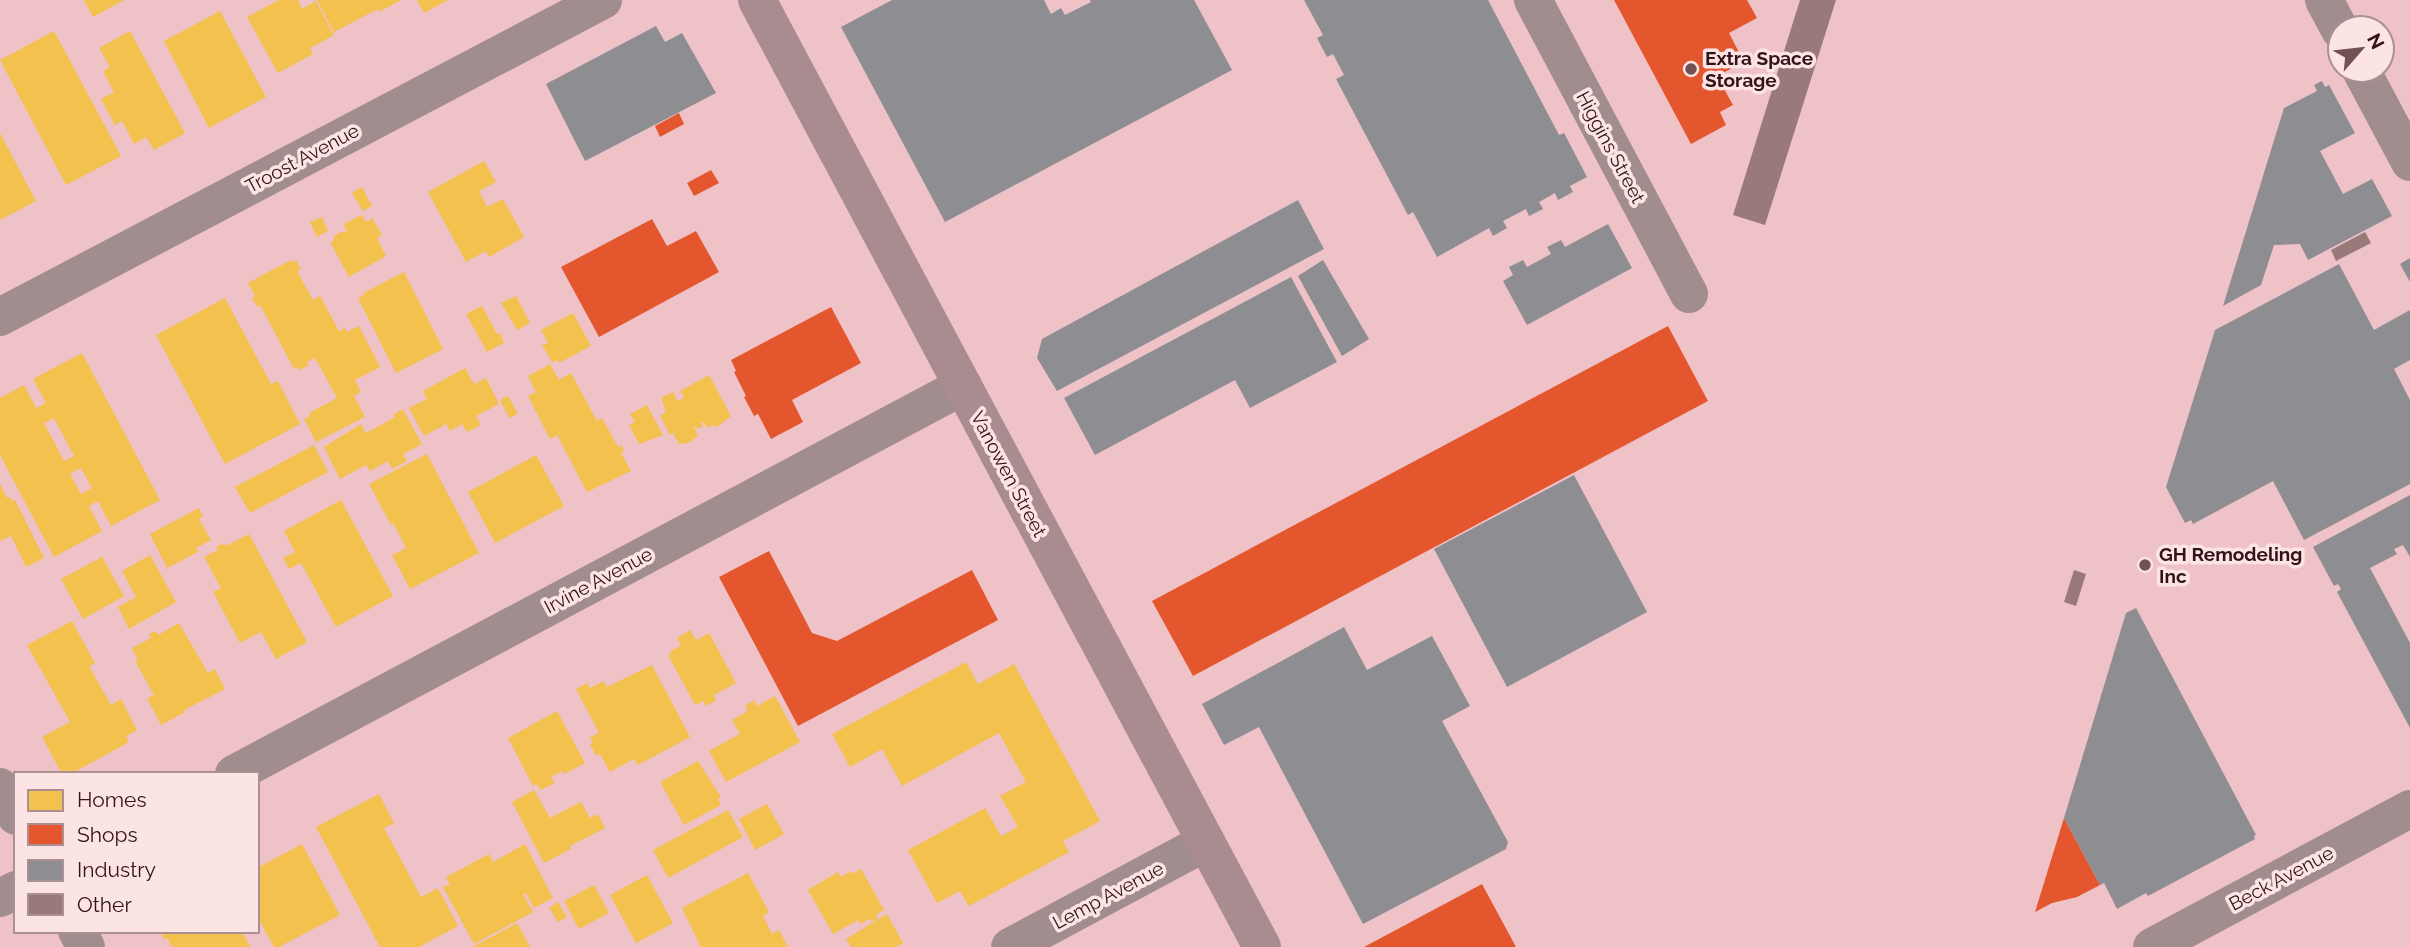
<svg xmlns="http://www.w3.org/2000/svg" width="2410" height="947" viewBox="0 0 2410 947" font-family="Raleway,sans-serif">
  <rect width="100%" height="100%" fill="#eec2c7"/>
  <path fill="#f2c14e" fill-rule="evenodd" d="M84,0H124L93,17Z
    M279,0H298L302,9L316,1L334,35L310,48L313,54L278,73L247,17Z
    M317,0H401L379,12L378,9L334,32Z
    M417,0H448L424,13Z
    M220,11L266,97L209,128L164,41Z
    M54,31L121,156L66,185L0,60Z
    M130,31L185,133L154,150L146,137L134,144L122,121L115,125L101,99L114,92L103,71L110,67L99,48Z
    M0,133L36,201L0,220Z
    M484,161L496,182L479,191L487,207L503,199L524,237L489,257L486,251L466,262L428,192Z
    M362,187L372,206L363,211L352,193Z
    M362,215L366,222L372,218L382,235L377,238L386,256L349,277L330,242L334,240V236L342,231L344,233L347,232L344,224Z
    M322,217L328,231L317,237L310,222Z
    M291,260L292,262L296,260L301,269L297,271L313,300L320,296L339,331L345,328L347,332L359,326L380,367L355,380L361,392L354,396L365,417L316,442L304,419L310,416L309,413L337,398L315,358L307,362L309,365L300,370L298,367L294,369L260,305L257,307L252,298L255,296L248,283Z
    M404,272L443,349L396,373L358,298L364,295L363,293Z
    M516,296L530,323L517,330L501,303Z
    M225,298L271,384L278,381L300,424L225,464L156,335Z
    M482,306L497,334L500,333L504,343L487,352L466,314Z
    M573,313L591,346L559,363L557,360L552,362L542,345L548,343L541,330Z
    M82,353L160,500L111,526L98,501L89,506L102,531L54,557L0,455V398L24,385L36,408L46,403L33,379ZM54,418L74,456L64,461L44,423ZM81,468L92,488L81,494L70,474Z
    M550,364L559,380L571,373L597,421L602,418L618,447L621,445L624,451L621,453L631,471L587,492L557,435L550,439L528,396L536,392L528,376Z
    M465,368L474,384L486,378L499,404L476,416L481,425L467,432L462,424L450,431L446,424L424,436L409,408L427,399L423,391Z
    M709,375L731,416L717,427L713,425L707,428L704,422L701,423L703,426L697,429L696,426L694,427L698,436L689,443L679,444L673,433L670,435L660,416L666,412L661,398L673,392L678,401L684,398L680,391Z
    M508,396L518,414L509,418L500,400Z
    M647,405L663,435L639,444L629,425L635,422L630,414Z
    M403,409L422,444L403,454L407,461L392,469L388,461L370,471L366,465L340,479L324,447L361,424L366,433L395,417L393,415Z
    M314,445L328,472L250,513L235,487Z
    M427,454L479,553L410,589L392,555L406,548L394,524L391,525L369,484Z
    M536,455L564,506L495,543L468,492Z
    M0,484L7,498L10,497L12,501L15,500L44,558L26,567L11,536L0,541Z
    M341,500L393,596L336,627L301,563L289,569L283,558L295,552L284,531Z
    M199,508L203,516L199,519L211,540L196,548L198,552L167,568L150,534Z
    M249,534L307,642L276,659L261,632L240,643L213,592L221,588L204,557L218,550L216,547L224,543L226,546Z
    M150,555L176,602L129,629L118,607L136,597L122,571Z
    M102,557L124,596L83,619L61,579Z
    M72,621L95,663L89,666L111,705L121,699L137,730L126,736L129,742L71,774H62L42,737L70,722L27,645Z
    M179,623L208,673L215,669L225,689L184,710L185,712L161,725L147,698L154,695L135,661L138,660L132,648L151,638L149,634L156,631L158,635Z
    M690,630L696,640L709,633L736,683L714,695L716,700L706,706L703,701L695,705L668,655L672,653L670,651L681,646L677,638Z
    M966,662L978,684L1014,664L1100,821L1063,841L1069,852L969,906L960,891L937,903L908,850L985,808L1001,836L1018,827L1000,796L1026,782L999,733L902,786L882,749L850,767L832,734Z
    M652,665L690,737L638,765L634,759L610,772L600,754L596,756L590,744L593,743L590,737L599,733L576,689L587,683L590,688L604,681L607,687Z
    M775,696L800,742L726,782L709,751L740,734L732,720L748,711L745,706L754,700L757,706Z
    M557,711L585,763L564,774L562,771L551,777L555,783L540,790L537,784L533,786L508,738Z
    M698,761L721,797L718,799L721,805L684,825L660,782Z
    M534,790L550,818L581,802L590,818L598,814L605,828L570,846L571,849L544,863L512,802Z
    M379,794L394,823L384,828L421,897L438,888L458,926L419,947H380L316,827Z
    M767,804L784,834L755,850L739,819Z
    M728,810L743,837L668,878L653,850Z
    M302,844L340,915L279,947H274L257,916V868Z
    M525,844L553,898L534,908L526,893L523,894L533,912L474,944L443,887L450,884L446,877L489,854L493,862Z
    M861,869L884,910L876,915L878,918L872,922L870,919L860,924L858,920L833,934L808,890L838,872L841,877L851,871L852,874Z
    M748,873L769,912L763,916L772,934L779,930L788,947H701L682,908Z
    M647,875L673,923L636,943L610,895Z
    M594,885L609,913L579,929L564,901Z
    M558,902L567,917L558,922L549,908Z
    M887,914L903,943L896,947H851L846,939Z
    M517,923L530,947H473Z
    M163,931H242L250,947H172L167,938L164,939L160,932Z"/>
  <path fill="#e4572e" d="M1614,0H1747L1757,18L1729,33L1744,62L1717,76L1733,105L1720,112L1726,125L1691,144Z
    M679,113L684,124L660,137L655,126Z
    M711,170L719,183L694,196L687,183Z
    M652,219L667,246L696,231L719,272L599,337L561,267Z
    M831,307L861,363L792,400L803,422L771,439L758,414L754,416L744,397L746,396L734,372L736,371L731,360Z
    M1668,326L1708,401L1193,676L1152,601Z
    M769,551L812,633L837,641L972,570L998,620L798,726L719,577Z
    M2064,818L2100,885L2077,897L2052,903L2035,912Z
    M1482,884L1516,947H1364Z"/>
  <path fill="#8d8d92" d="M892,0H1044L1051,14L1061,8L1065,15L1091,2L1090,0H1194L1232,70L945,222L841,27Z
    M1304,0H1488L1559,135L1564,133L1587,177L1570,186L1573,192L1558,200L1555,193L1539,202L1543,209L1529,216L1526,209L1503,221L1507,228L1493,236L1489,228L1437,257L1413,212L1408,215L1336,79L1344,75L1333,54L1327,57L1317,38L1323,35Z
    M656,26L665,42L682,33L716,93L585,161L546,84Z
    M2322,81L2325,87L2329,85L2355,133L2320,151L2343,194L2372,179L2392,216L2308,260L2300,244L2274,245L2261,285L2223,306L2284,108L2317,91L2314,85Z
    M1298,200L1324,249L1057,391L1037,358L1042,339Z
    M1608,224L1632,268L1527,325L1503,281L1513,275L1509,267L1523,260L1527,267L1551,254L1547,247L1561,240L1565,247Z
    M2410,258V282L2400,264Z
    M1323,260L1369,339L1342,356L1298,276Z
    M2339,264L2374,330L2410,310V360L2394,369L2410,400V484L2304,540L2273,481L2193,524L2191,520L2185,523L2166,487L2215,330Z
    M1291,277L1337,362L1250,408L1235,380L1095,455L1064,398Z
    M1574,475L1647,612L1507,687L1434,549Z
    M2410,495V557L2403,545L2394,549L2397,554L2370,568L2410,643V728L2337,592L2341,589L2338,584L2334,586L2313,547Z
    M2136,608L2256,835L2254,836L2255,839L2148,896L2146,893L2117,909L2104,883L2100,885L2064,818L2126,613Z
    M1344,627L1367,670L1432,636L1470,706L1442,721L1508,842L1506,849L1363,924L1259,727L1224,745L1202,704Z"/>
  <path fill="#997979" d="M1800,0H1836L1765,225L1733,215Z
    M2365,232L2371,243L2336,261L2331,250Z
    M2074,570L2086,574L2076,606L2064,602Z"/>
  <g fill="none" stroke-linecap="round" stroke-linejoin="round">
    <path stroke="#a18c8e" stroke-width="38" d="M1533,0L1689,294
      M2324,0L2340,30
      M2361,70L2410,162
      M0,317L603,0
      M234,774L963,386
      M0,787L16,816
      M0,898L16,890
      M77,931L86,947
      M1010,947L1206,842
      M2152,947L2410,809"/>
    <path stroke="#a98c90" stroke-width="38" d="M757,0L1262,947"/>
  </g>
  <g fill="#725155" stroke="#fce3e4" stroke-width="2.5">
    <circle cx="1691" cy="69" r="7"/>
    <circle cx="2145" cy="565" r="7"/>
  </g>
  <g text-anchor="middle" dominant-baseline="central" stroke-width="7" stroke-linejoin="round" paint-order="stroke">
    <g font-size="19" font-weight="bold" fill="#301418" stroke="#fce3e4" text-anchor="start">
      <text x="1705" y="58">Extra Space<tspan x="1705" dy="22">Storage</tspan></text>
      <text x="2159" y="554">GH Remodeling<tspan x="2159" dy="22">Inc</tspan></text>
    </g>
    <g font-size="19" fill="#301418" stroke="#fce3e4">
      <text transform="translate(1611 147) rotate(62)">Higgins Street</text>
      <text transform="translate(302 158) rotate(-28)">Troost Avenue</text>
      <text transform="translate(1009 474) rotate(62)">Vanowen Street</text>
      <text transform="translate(598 580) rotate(-28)">Irvine Avenue</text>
      <text transform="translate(2281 878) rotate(-28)">Beck Avenue</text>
      <text transform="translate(1108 895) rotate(-28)">Lemp Avenue</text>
    </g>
  </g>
  <rect x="14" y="772" width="245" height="161" fill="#fce3e4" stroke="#aa9092" stroke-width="2"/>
  <rect x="28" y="790" width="35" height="21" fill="#f2c14e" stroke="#aa9092" stroke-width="2"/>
  <text x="77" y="807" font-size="21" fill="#301418">Homes</text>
  <rect x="28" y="824" width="35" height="21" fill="#e4572e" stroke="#aa9092" stroke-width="2"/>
  <text x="77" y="842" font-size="21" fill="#301418">Shops</text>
  <rect x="28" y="860" width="35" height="21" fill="#8d8d92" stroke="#aa9092" stroke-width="2"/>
  <text x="77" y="877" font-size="21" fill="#301418">Industry</text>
  <rect x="28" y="894" width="35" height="21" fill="#997979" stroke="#aa9092" stroke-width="2"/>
  <text x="77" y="912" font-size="21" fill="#301418">Other</text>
  <g transform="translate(2361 49) rotate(62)"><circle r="33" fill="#fce3e4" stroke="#aa9092" stroke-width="2"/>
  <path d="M0-5L12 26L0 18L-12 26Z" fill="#725155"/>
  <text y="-10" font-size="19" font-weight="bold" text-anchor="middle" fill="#301418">N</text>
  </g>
</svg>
